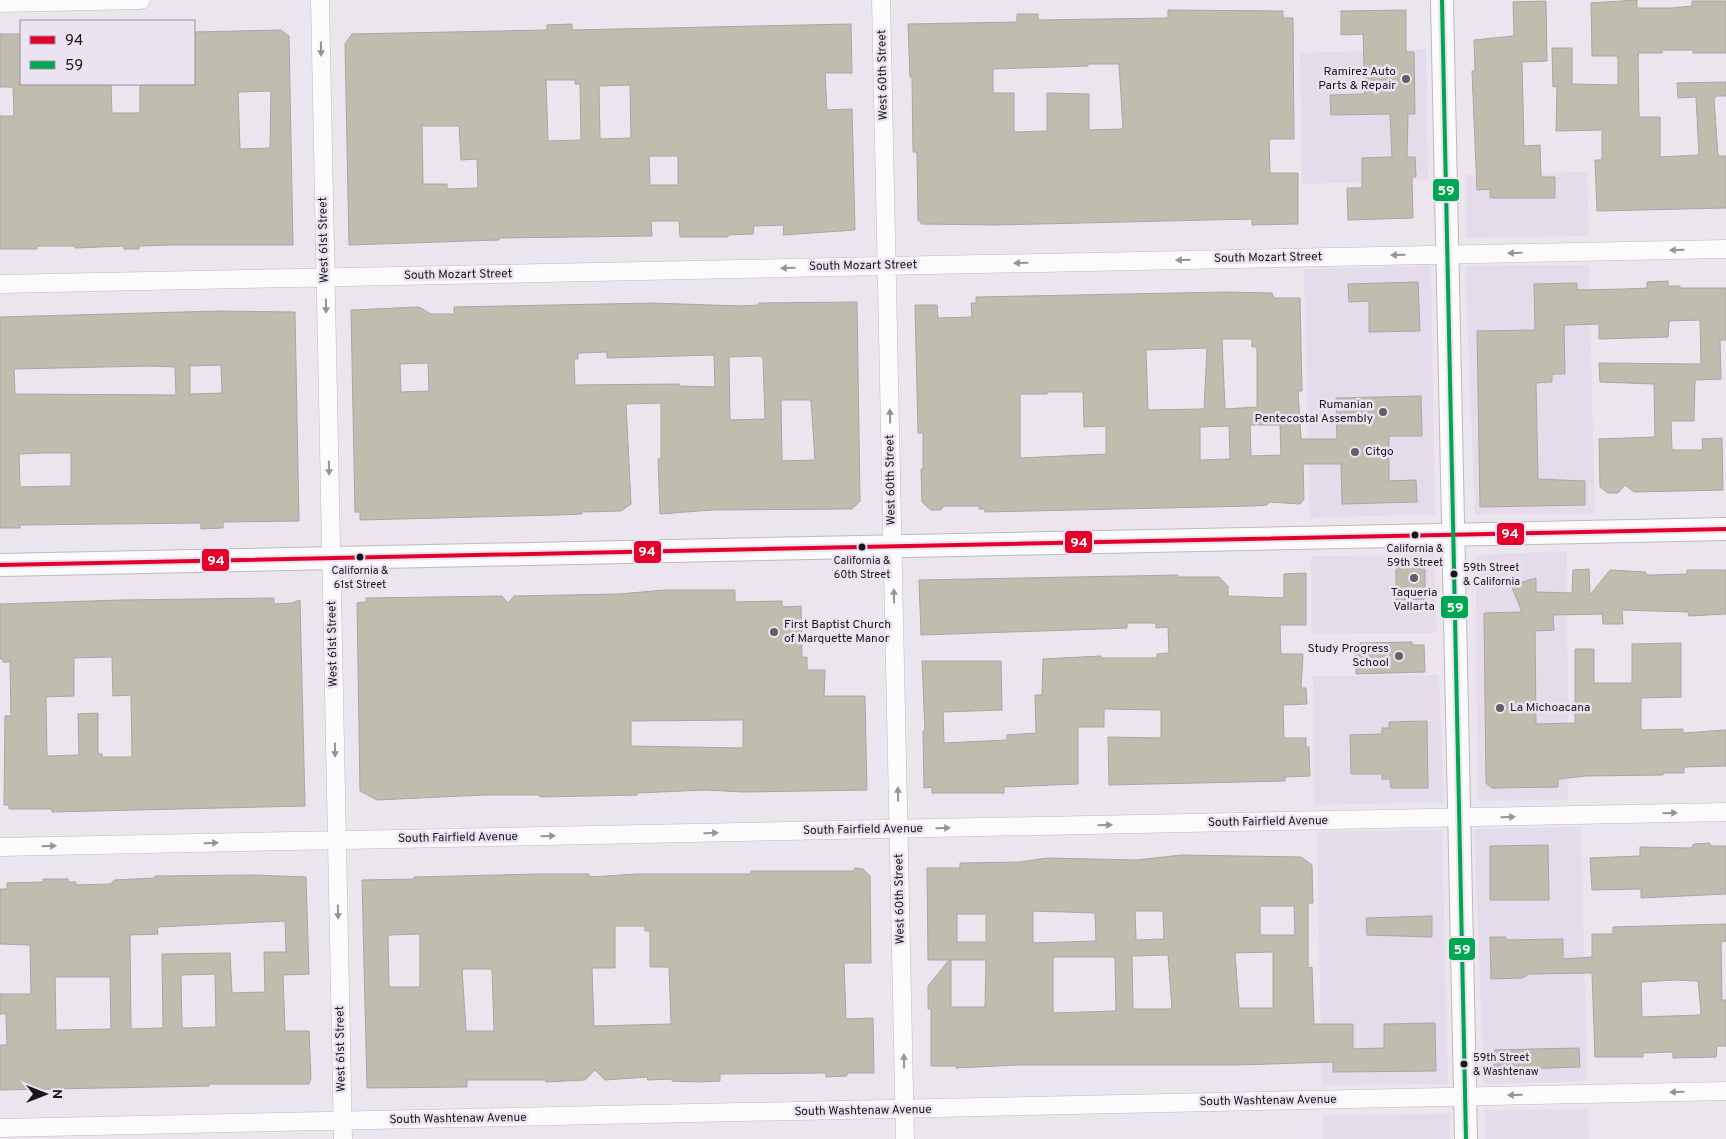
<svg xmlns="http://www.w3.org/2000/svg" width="1726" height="1139" viewBox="0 0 1726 1139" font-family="Overpass,sans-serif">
  <rect width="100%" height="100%" fill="#ebe6ee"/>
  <path fill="#e4dbeb" d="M1426,49L1428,180L1302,184L1300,53Z
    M1587,172L1589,236L1466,238V175Z
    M1589,265L1595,514H1475L1465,266Z
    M1431,266L1435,514L1310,518L1304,269Z
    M1567,551L1568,800L1477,801L1476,555Z
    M1434,555L1437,633L1312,634L1311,556Z
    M1439,675L1444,802L1314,805L1313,676Z
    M1581,827L1587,1081L1484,1084L1474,829Z
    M1442,830L1448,1084L1322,1085L1317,831Z
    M1588,1109L1589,1139H1485V1110Z
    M1450,1114V1139H1323V1115Z"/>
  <path fill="#bebdae" stroke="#a8a6a8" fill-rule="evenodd" d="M1637,0V8H1671L1692,6V1H1726V53H1693V50H1662V53H1639L1638,57L1639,117H1660V157L1699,155L1696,97L1678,98L1677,83L1726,82V96H1716L1714,99L1718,156H1726V208L1597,211L1595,160H1602V130L1556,131L1557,86L1553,87L1552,48H1572V84L1618,85V56H1592L1591,3Z
    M1546,1L1547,61L1522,62L1524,146L1540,145L1541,177H1555V198H1490V189L1477,190L1472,71L1475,70L1474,40L1514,36L1513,2Z
    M1168,10L1283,11V18H1293L1294,139H1269L1270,173H1298V224L1252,225V219L996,225L921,224V221H918L917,152H913L912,77H910L908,24L1017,22V14H1038V20L1168,18ZM1088,64H1119L1123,129L1089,130V94L1047,93V131L1014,132V93H993V69L1088,66Z
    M1406,10V52H1414L1415,114H1408L1407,157H1415L1416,177H1412L1413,218L1348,220L1347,188H1362V158L1392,157L1390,114L1331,115L1330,95L1365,94L1363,34L1341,35V11Z
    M572,24V30L851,24L852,73H825L827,110L852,109L855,230L783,235L784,225L754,226L753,234L728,235V237H680L679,221H651L652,236L499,238V240L349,245L345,44L352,34L547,30V25ZM546,80H575V84H580L581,140L548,141ZM630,85L631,138L600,139L599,86ZM422,126H459L461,160L477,159L478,188L447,189V184H423ZM649,156H678V185H650Z
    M281,30L289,36L293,245H168L139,246V249H124V246L75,248V246H37V249H0V116H14L13,87H0V34H21V84H111L112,113H140V84H194V32ZM271,91L270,148L240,149L238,92Z
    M1668,281V286H1680V288H1726V340H1720L1721,379L1695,380L1694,421H1671L1672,450H1703L1702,439L1722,438L1723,490L1634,492L1625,485L1618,493H1608L1600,487L1599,439L1655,437L1654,384L1600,382L1599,363L1701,364L1700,320L1669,321L1668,337L1599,339V324L1564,325L1565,374H1552V382L1536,383L1538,479L1585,481V505L1480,507L1477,331L1535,330L1534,284L1577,283V290L1625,289L1647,288V282Z
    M1418,282L1420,331L1369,332V301L1349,302L1348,284Z
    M1226,292L1272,293L1274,298H1300L1302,391H1298L1301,439H1337L1336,398L1421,396L1422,436H1389V481L1416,480L1417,502L1342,504L1341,464H1303L1304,499L1300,504L1269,502L1267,505L1252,506L985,512V509H979V506H944L941,510H931L922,502L921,469H923V433H918L915,305H937L938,318L972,317L971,303H976V297ZM1222,339H1252V347H1257V407L1225,409ZM1207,348L1204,409L1148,410L1146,350ZM1047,392H1083L1084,427L1106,426V454L1020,458V394H1047ZM1250,425H1280L1281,455L1251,456ZM1229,426L1230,459L1200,460V427Z
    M857,302L860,501L852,509L712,510L660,514L658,459H661V403L626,404L631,504L621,511L581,512L582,514L558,515L360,520V512H355L351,310L419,307L431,314H454V307L653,303L740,306L759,305V303ZM607,352V358L714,355L715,387L679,386V384L575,385L574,359H578V353ZM760,356L763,358L765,419L730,420L729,357ZM428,363L429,391L401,392L400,364ZM781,400H811L815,460L782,461Z
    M218,311L295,312L299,521L223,522V528L201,529V523L20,525V528H0V317ZM221,365L222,393L190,394V366ZM150,366L175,367L176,395L15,394L14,369ZM42,453H71V486L20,487L19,454Z
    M1396,565H1420L1425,569V599L1396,600Z
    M1589,569L1590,595L1610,570L1646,572V575H1649L1687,574V570H1726V614L1689,616L1688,612L1622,610L1623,624H1603L1602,614L1553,615L1554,630L1535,631L1536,724L1575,723V649H1594V683H1632V644L1681,643V697L1641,698V730L1683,729V733L1726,730V766L1684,767V773H1663V775L1586,776L1558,779V787L1492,788L1486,783L1484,613L1522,612L1511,585L1536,578V592L1572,593L1573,570Z
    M1306,573V625H1280L1281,654H1303L1301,688H1306L1307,704L1283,705L1284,738H1306V747H1309L1310,776L1285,777V781L1109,785L1108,737L1161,738V710L1104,709V727H1078V784L1004,787V793H932V787L924,788L923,731H925L922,661H1001L1002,710L943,712L944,743L1007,740V735L1036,733L1035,695H1042L1043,659L1101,656V658H1157V654L1169,653L1168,627L1156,628V623H1127V628L1101,629L921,635L919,580L1178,575V577H1219L1228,586V596L1284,598V574Z
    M665,590H735V602L782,601V607L801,606L802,657H807V670H825L824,696H865L867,790L744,792L705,790L637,793V795L540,797L539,795H484L377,800L360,791L357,603L366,602V598L502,596L508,603L514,596L619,594ZM743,720V748L631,746V721Z
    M274,598V604L292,603L300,600L305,806L52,812V809H9V805H4L5,716H11L10,662H3V659H0V604L120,600ZM112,657L113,696L131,695L132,757H102V754H98V713L78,714L79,755L47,756L46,697L74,696V658Z
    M1412,642V645H1424L1425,672L1356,674L1355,646H1360V643Z
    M1427,721L1428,788H1391L1390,779H1382V774H1351L1350,735L1382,734V728H1389V722Z
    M1709,843L1712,846H1726V894L1641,898V889L1592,890L1590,858L1640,856V847L1691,848L1694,844Z
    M1548,845L1549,900H1490V846Z
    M1181,855L1301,857L1312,865L1313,903H1308V968L1312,967L1314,1024H1353V1049L1384,1048V1024L1435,1023L1436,1071L1333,1072V1062L1238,1065H1017L956,1068V1066H931V1009H928V986L949,960H928L927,868H960V863L1020,862L1047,858L1137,860ZM1260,906H1294L1295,935H1260ZM1033,911L1095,913L1096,941L1033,943ZM1135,911H1163L1164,939L1136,940ZM957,914H986V942H957ZM1273,952V1008H1239L1235,953ZM1168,955L1172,1009H1133L1132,956ZM1053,957H1115L1116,1011L1053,1013ZM951,960H986L985,1007H951Z
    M855,868L863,869L870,876L871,963H844L846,1019L873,1018L874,1073H847V1076L826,1077V1073L720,1074V1081L698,1082L672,1081V1079L648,1080L647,1077L605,1080L595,1070L585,1080L546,1082V1080H467V1087L367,1088L362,880L414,879V877L538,874H589V877L638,874H751V871H853ZM615,926H645V931H650V967H669L671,1024L594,1026L592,968H615ZM420,934V987H389L388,935ZM462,969H492L494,1031H466Z
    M255,875L306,877L309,974L283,975L285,1031H309L311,1078L309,1084H209V1086L0,1090V1045H7L6,1014H0V994H31L30,945L0,944V889H7V883L43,882V879H68V882H76V885L111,884L114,880L155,878V876ZM285,921L286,952H264L265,992L232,993L230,953L162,954L163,1028L131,1029L130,935L158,934L157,927ZM215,974L216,1027L182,1028L181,975ZM55,977H110L111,1029L56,1030Z
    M1432,916V937L1367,935L1366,918Z
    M1726,924V941L1721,942L1722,1000H1726V1046H1717L1716,1057L1673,1058V1052L1643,1053V1057H1595L1592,973L1529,974L1523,978L1491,979L1490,937H1506V940L1563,939V959L1592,957V934H1613V927ZM1674,980L1698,981L1701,1013L1699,1015L1642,1017L1641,982Z
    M1579,1048L1580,1067L1494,1070V1050Z"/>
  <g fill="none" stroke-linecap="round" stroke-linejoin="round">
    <defs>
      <path id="minor" d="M320,0L343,1139
        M881,0L905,1139
        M0,3L141,0
        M0,284L1726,249
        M0,847L1726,812
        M0,1128L1726,1091"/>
      <path id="tertiary" d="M1442,0L1466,1139
        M0,565L1726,529"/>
    </defs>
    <use href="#minor" stroke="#bdb9bf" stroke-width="19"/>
    <use href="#tertiary" stroke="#bdb9bf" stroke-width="24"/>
    <use href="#minor" stroke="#fcfbfc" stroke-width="18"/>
    <use href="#tertiary" stroke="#fcfbfc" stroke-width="22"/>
    <defs>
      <path id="bus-1" d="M0,565L1726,529"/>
      <path id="bus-2" d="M1442,0L1466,1139"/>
    </defs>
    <use href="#bus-1" stroke="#ebe3f2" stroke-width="8"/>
    <use href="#bus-2" stroke="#ebe3f2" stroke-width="8"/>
    <use href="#bus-1" stroke="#e4002b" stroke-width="4"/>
    <use href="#bus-2" stroke="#00a651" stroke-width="4"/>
  </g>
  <defs><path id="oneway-solid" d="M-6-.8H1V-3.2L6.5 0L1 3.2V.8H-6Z" transform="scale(1.25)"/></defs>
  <g fill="#969497">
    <use href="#oneway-solid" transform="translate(321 49) rotate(89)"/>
    <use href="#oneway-solid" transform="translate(1677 250) rotate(179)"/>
    <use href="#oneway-solid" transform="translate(1515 253) rotate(179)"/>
    <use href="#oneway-solid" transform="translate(1398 255) rotate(179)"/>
    <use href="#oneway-solid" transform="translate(1183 260) rotate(179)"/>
    <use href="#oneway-solid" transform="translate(1021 263) rotate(179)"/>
    <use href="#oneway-solid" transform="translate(788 268) rotate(179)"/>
    <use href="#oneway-solid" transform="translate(326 306) rotate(89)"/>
    <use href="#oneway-solid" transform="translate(890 416) rotate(-91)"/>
    <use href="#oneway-solid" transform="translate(329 468) rotate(89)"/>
    <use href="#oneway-solid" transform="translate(894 596) rotate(-91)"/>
    <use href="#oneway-solid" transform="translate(335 750) rotate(89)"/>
    <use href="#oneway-solid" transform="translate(898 794) rotate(-91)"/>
    <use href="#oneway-solid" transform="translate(1670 813) rotate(-1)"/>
    <use href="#oneway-solid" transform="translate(1508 817) rotate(-1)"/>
    <use href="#oneway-solid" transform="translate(1105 825) rotate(-1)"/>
    <use href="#oneway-solid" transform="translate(943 828) rotate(-1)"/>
    <use href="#oneway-solid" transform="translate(711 833) rotate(-1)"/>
    <use href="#oneway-solid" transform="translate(548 836) rotate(-1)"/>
    <use href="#oneway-solid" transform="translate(211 843) rotate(-1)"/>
    <use href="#oneway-solid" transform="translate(49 846) rotate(-1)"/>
    <use href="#oneway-solid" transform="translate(338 912) rotate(89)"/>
    <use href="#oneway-solid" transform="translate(904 1061) rotate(-91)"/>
    <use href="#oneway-solid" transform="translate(1677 1092) rotate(179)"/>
    <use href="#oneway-solid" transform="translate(1515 1095) rotate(179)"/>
  </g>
  <g fill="#625f65" stroke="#ebe3f2" stroke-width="2">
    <circle cx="1406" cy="79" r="5"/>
    <circle cx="1383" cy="412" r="5"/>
    <circle cx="1355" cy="452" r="5"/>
    <circle cx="1414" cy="578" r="5"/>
    <circle cx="774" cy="632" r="5"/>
    <circle cx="1399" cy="656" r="5"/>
    <circle cx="1500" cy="708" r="5"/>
  </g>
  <g fill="#19161b" stroke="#ebe3f2" stroke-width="2">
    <circle cx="1415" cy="535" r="4.5"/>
    <circle cx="862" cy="547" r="4.5"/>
    <circle cx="360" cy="557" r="4.5"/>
    <circle cx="1454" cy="574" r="4.5"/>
    <circle cx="1464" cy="1064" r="4.5"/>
  </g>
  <g text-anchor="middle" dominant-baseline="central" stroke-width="5" stroke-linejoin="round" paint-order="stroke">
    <g font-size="11" fill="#19161b" stroke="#ebe3f2">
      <text x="1415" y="549">California &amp;<tspan x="1415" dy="14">59th Street</tspan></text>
      <text x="862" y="561">California &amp;<tspan x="862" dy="14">60th Street</tspan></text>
      <text x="1463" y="568" text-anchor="start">59th Street<tspan x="1463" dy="14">&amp; California</tspan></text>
      <text x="360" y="571">California &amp;<tspan x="360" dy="14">61st Street</tspan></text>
      <text x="1473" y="1058" text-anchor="start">59th Street<tspan x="1473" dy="14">&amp; Washtenaw</tspan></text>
    </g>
    <g font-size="12" fill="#19161b" stroke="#ebe3f2" text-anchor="end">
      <text x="1396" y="72">Ramirez Auto<tspan x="1396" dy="14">Parts &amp; Repair</tspan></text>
      <text x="1373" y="405">Rumanian<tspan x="1373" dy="14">Pentecostal Assembly</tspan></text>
      <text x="1365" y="452" text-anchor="start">Citgo</text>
      <text x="1414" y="593" text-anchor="middle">Taqueria<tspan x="1414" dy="14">Vallarta</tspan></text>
      <text x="784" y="625" text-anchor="start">First Baptist Church<tspan x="784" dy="14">of Marquette Manor</tspan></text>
      <text x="1389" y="649">Study Progress<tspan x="1389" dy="14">School</tspan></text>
      <text x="1510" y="708" text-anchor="start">La Michoacana</text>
    </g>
    <g font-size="12" fill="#19161b" stroke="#ebe3f2">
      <text transform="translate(883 75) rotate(-91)">West 60th Street</text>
      <text transform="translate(324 240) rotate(-91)">West 61st Street</text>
      <text transform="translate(1268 258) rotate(-1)">South Mozart Street</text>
      <text transform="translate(863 266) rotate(-1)">South Mozart Street</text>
      <text transform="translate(458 275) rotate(-1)">South Mozart Street</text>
      <text transform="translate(891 480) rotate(-91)">West 60th Street</text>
      <text transform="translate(333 644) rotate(-91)">West 61st Street</text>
      <text transform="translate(1268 822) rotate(-1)">South Fairfield Avenue</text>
      <text transform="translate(863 830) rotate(-1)">South Fairfield Avenue</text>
      <text transform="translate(458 838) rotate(-1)">South Fairfield Avenue</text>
      <text transform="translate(900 899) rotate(-91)">West 60th Street</text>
      <text transform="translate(341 1049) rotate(-91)">West 61st Street</text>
      <text transform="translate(1268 1101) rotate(-1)">South Washtenaw Avenue</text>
      <text transform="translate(863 1111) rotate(-1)">South Washtenaw Avenue</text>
      <text transform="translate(458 1119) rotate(-1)">South Washtenaw Avenue</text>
    </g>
  </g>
  <g stroke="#ebe3f2" stroke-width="2">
    <rect x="1432" y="178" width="28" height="24" rx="5" fill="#00a651"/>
    <rect x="1496" y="522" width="29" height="24" rx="5" fill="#e4002b"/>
    <rect x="1064" y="530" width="29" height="24" rx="5" fill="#e4002b"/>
    <rect x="633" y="540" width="29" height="24" rx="5" fill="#e4002b"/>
    <rect x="201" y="548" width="29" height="24" rx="5" fill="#e4002b"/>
    <rect x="1440" y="595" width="29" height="24" rx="5" fill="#00a651"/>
    <rect x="1448" y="937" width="28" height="24" rx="5" fill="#00a651"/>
  </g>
  <g font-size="14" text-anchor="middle" font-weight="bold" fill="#fff">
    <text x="1446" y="195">59</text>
    <text x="1510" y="538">94</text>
    <text x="1079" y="547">94</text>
    <text x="647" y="556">94</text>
    <text x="216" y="565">94</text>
    <text x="1455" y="612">59</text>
    <text x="1462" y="954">59</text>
  </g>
  <rect x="20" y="20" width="175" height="65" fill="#ebe3f2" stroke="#97919c"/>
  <rect x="30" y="36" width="25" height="8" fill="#e4002b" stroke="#97919c"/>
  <text x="65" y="45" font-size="15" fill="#19161b">94</text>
  <rect x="30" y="61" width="25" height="8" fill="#00a651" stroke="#97919c"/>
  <text x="65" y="70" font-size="15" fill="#19161b">59</text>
  <g transform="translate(45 1094) rotate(90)" stroke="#ebe3f2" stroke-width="4" paint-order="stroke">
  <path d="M0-4L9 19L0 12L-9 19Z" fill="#19161b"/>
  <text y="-8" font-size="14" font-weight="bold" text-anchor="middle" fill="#19161b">N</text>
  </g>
</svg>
